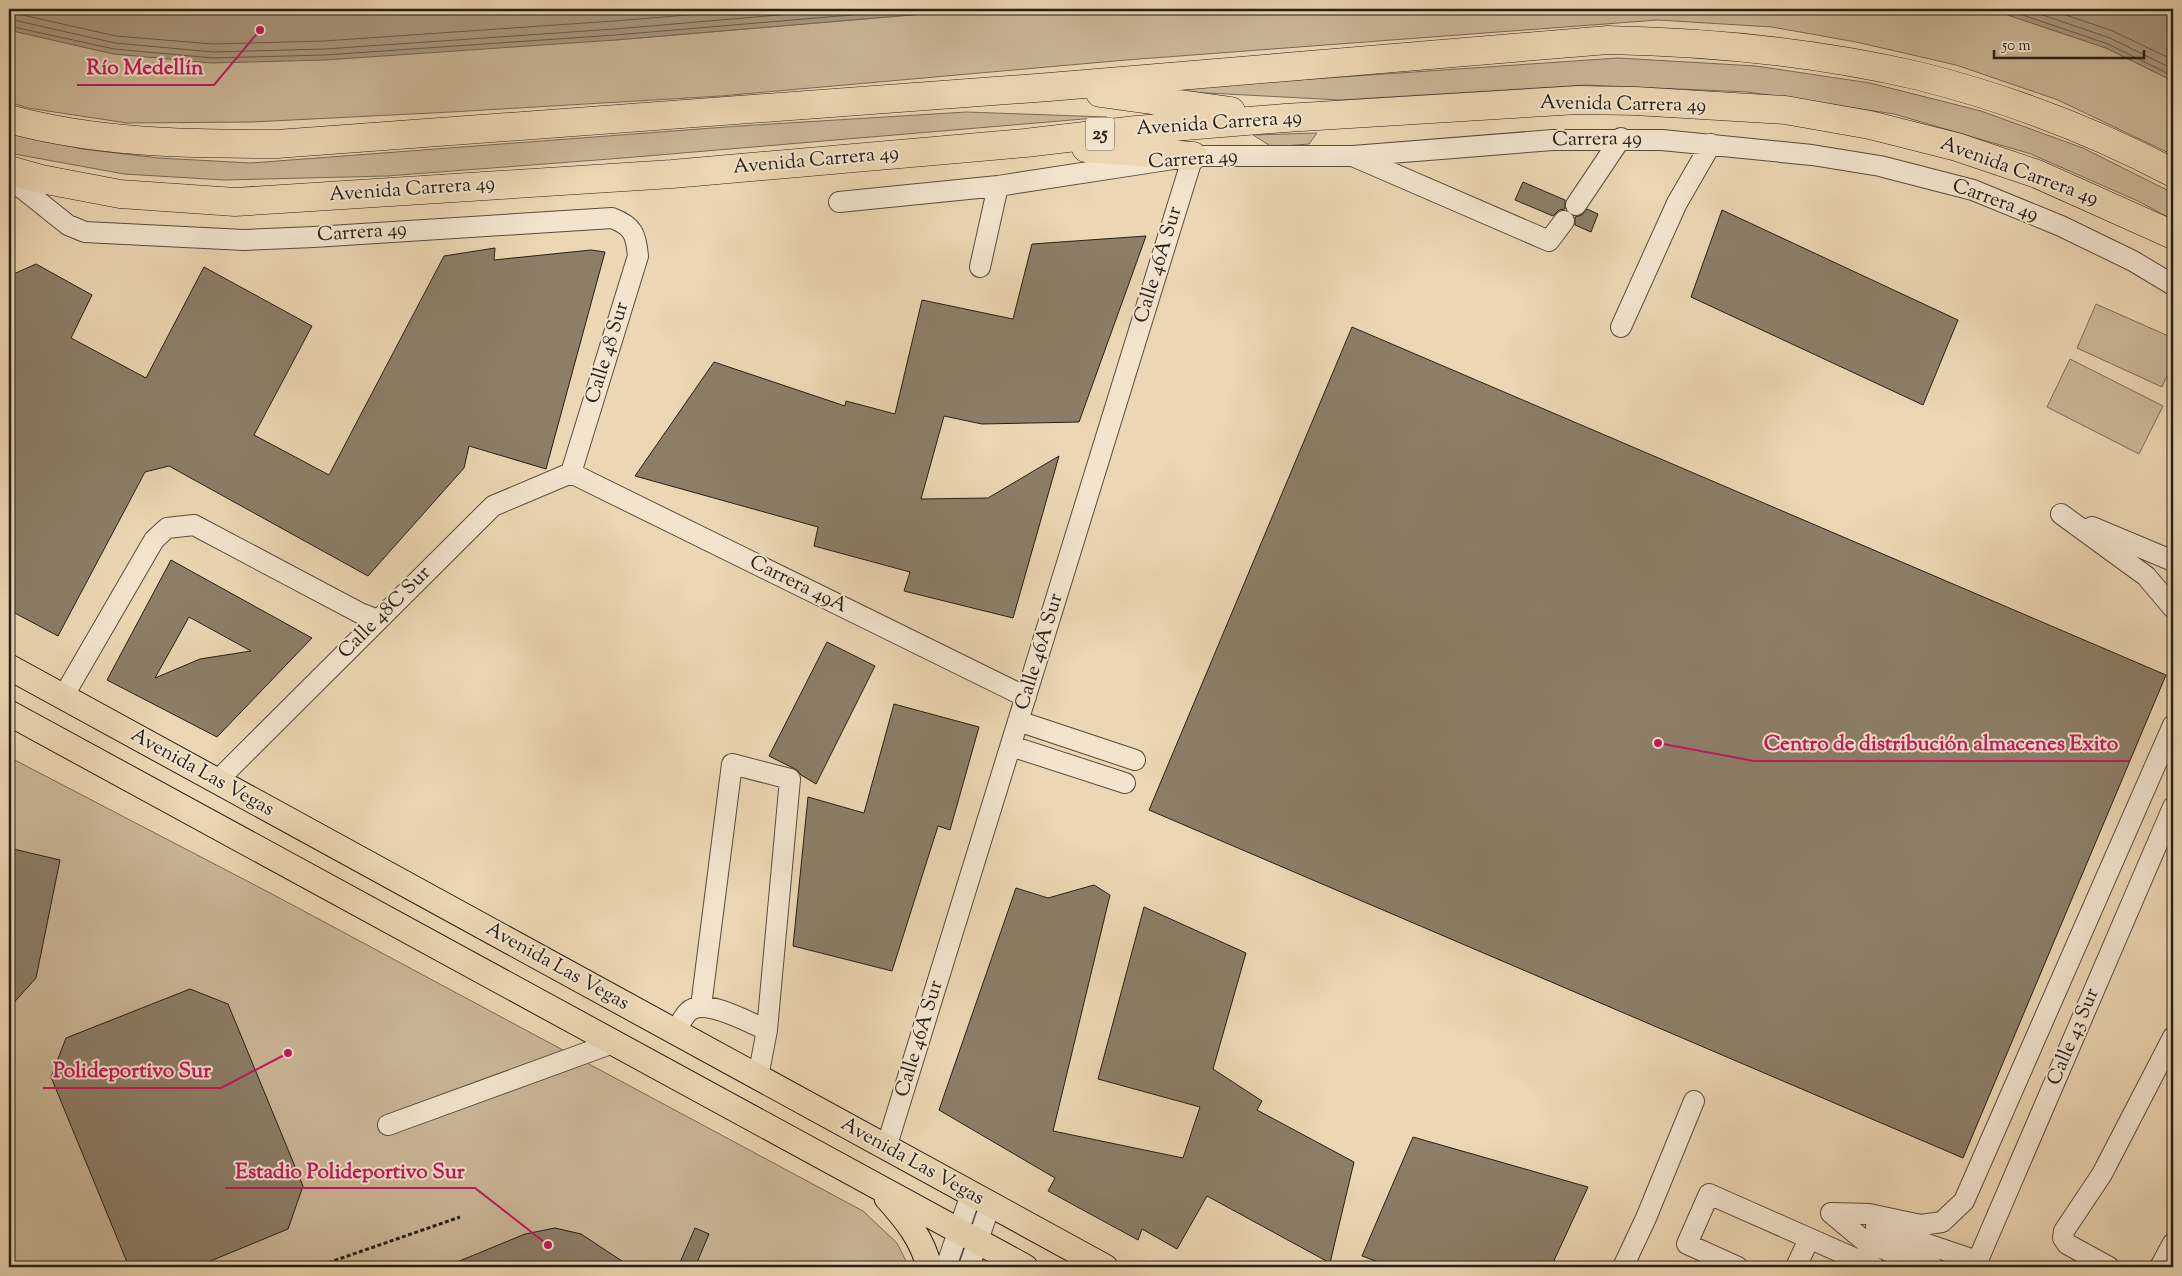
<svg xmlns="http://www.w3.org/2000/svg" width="2182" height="1276" viewBox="0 0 2182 1276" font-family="'Sorts Mill Goudy',serif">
  <rect width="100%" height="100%" fill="#ecd6b3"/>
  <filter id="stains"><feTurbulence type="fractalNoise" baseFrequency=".004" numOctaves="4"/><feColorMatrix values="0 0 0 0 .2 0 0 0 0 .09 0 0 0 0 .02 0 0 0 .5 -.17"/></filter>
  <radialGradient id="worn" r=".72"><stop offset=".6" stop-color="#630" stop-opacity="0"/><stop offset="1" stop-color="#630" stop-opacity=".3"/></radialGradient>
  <path fill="#cbb798" stroke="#796b57" d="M982,9H1990L2106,48L2173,81V155L2058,100L1956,65L1856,42L1772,27L1658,20L1126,60L721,96L451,112L252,122L127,123L28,108L9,102V30L114,54L615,40Z
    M1618,58L1756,66L1870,83L1981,111L2083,148L2173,193V220L2140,202L2031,154L1894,114L1748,92L1587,85L1340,100L1151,90Z
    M966,112L1107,117L623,158L387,176L224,180L124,174L9,153V132L82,149L159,158L251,163L739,126Z
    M1317,133L1309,144L1272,147L1253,135Z
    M2096,304L2173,338V362L2162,387L2077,348Z
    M2070,359L2163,406L2139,454L2047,407Z
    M9,757L272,894L863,1211L897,1243L909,1267H9Z"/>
  <path fill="#a9987e" stroke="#756854" d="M9,9H982L615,40L325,60L212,63L114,54L13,31L9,30Z
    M1990,9H2173V81L2106,48Z"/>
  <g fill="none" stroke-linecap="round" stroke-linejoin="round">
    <path stroke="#685c4a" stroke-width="1" d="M2005,9L2108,44L2173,76
      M2025,9L2110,38L2173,69
      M2048,9L2113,31L2173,60
      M9,12L116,36L213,44L324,41L614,21L761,9
      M9,19L115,43L213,52L325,49L615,29L849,9
      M9,26L114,49L213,58L325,55L615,35L923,9"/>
  </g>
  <path fill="#8d7e68" stroke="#271f16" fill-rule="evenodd" d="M1523,182L1565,200V209L1559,210L1553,216L1515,200Z
    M1587,209L1598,214L1591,232L1575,225V217L1582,215Z
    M1722,210L1958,320L1923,405L1691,297Z
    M1146,236L1079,422L982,424L944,416L921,499L988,498L1059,456L1013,618L904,591L910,572L814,546L818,527L635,476L714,362L845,406L846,401L895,414L922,300L1013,319L1032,244Z
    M495,248L494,260L591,250L605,252L546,469L469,446L464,468L368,576L169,466L145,472L58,636L9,610V276L36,264L92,295L71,338L146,378L204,267L312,326L254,435L329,475L444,256Z
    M1352,327L2166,675L1963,1158L1149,810Z
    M171,560L312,638L217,737L107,680ZM189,617L251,651L200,659L155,678Z
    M827,642L875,666L816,784L801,775L797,770L769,756Z
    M894,704L979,727L950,830L938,826L892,971L793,946L808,797L864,813Z
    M9,848L60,860L36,978L9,1008Z
    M1094,885L1110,895L1053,1131L1183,1158L1200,1107L1098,1079L1144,907L1246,953L1213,1069L1262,1101L1257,1110L1354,1162L1330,1263L1207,1196L1177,1249L1142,1229L1138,1240L1048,1191L1055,1178L939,1110L1016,888L1048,898Z
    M190,989L228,1004L303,1186L288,1229L196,1267H140L127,1262L51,1077L66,1038Z
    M1413,1137L1588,1187L1551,1267H1392L1362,1256Z
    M555,1228L581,1234L631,1267H445L525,1234Z
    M695,1228L709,1234L695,1267H678Z"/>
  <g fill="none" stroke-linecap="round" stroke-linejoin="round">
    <defs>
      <path id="minor" d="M1355,157L1549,241L1564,221
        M9,178L68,225L85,232L244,240L314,237L612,218C633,226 636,234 638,256L571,473
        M839,202L998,186L1193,156H1353L1553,140H1662L1812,155L1880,166L1973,190L2061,226L2133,261L2173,285
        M1576,205L1621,138
        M980,267L998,186
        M1621,327L1677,203L1711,144
        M571,473L1026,697
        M2061,514L2146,576L2173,608
        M2092,527L2173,561
        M63,697L154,540L167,528L194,525L360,613L378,620
        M1018,721L1135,760
        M1011,746L1125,783
        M217,781L493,506L571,473
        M675,1032C679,1026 683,1017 688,1012C704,996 749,1023 767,1030L790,779L732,764L701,1006
        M758,1077L767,1030
        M388,1125L613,1043
        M886,1148L1193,156
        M1831,1213L1869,1214L1921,1225L1942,1222L1964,1201L2173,725
        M1831,1213L1867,1243L1933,1267
        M1876,1227L1977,1261
        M946,1267L971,1194
        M969,1267L990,1205
        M1623,1267L1646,1218L1694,1101
        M1738,1267L1687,1244L1709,1194L1874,1267
        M1796,1267L1809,1239
        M1975,1267L2173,807
        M2109,1267L2067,1244L2063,1238L2064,1231L2102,1174L2173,1037
        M2160,1267L2173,1243"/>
      <path id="major" d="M9,667L1105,1267
        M9,713L1025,1267
        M887,1198C906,1219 923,1240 929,1267"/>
      <path id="highway" d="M1100,93L1231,111
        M9,119C97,143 187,144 277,144L1049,87L1608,40C1709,42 1820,53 1919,76C2006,98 2094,131 2173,173
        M1086,148L1193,156
        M9,170L41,179L120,194L235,202L672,174L1025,143L1136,130L1285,118L1578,100L1635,101L1785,110L1870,125L1957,147L2037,174L2173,235"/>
    </defs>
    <use href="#minor" stroke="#584d3d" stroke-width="22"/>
    <use href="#major" stroke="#271f16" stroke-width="27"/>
    <use href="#highway" stroke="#271f16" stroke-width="29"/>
    <path stroke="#271f16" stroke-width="3" stroke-dasharray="4 2.5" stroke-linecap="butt" d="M316,1267L460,1217"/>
    <use href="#minor" stroke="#f3e4ce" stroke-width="20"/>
    <use href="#major" stroke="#ecd6b3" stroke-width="25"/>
    <use href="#highway" stroke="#ecd6b3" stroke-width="28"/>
  </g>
  <g text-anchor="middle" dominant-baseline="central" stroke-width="4" stroke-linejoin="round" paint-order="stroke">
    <rect fill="#f3e4ce" stroke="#645a4d" stroke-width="1" x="1086" y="117.5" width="28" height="33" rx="4"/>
    <g font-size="19" font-weight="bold" fill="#271f16">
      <text x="1100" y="134">25</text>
    </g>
    <g font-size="20" fill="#271f16" stroke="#f3e4ce">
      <text transform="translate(1623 105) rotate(1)">Avenida Carrera 49</text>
      <text transform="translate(1219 124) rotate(-4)">Avenida Carrera 49</text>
      <text transform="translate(1597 140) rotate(-1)">Carrera 49</text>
      <text transform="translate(1193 160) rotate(-4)">Carrera 49</text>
      <text transform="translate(816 161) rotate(-5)">Avenida Carrera 49</text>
      <text transform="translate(2019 172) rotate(20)">Avenida Carrera 49</text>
      <text transform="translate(412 190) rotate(-4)">Avenida Carrera 49</text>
      <text transform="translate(1995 201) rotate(20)">Carrera 49</text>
      <text transform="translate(362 233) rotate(-4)">Carrera 49</text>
      <text transform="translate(1159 265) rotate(-73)">Calle 46A Sur</text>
      <text transform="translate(608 353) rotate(-73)">Calle 48 Sur</text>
      <text transform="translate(798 585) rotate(26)">Carrera 49A</text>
      <text transform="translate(385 613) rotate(-45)">Calle 48C Sur</text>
      <text transform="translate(1040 652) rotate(-73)">Calle 46A Sur</text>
      <text transform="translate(202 773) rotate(29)">Avenida Las Vegas</text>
      <text transform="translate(557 967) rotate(29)">Avenida Las Vegas</text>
      <text transform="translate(2074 1037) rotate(-67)">Calle 43 Sur</text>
      <text transform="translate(920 1039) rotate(-73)">Calle 46A Sur</text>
      <text transform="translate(912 1162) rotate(29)">Avenida Las Vegas</text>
    </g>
  </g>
  <path fill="none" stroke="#c2185b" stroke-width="2" d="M260 30L214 85H77M1658 743L1754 761H2129M288 1053L221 1088H43M548 1245L475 1188H225"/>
  <g fill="#c2185b" stroke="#f3e4ce" stroke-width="2">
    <circle cx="260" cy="30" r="5"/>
    <circle cx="1658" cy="743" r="5"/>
    <circle cx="288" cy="1053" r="5"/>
    <circle cx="548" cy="1245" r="5"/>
  </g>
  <g font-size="21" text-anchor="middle" font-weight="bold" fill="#c2185b" stroke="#f3e4ce" stroke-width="4" stroke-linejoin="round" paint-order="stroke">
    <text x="145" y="74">Río Medellín</text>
    <text x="1941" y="750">Centro de distribución almacenes Exito</text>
    <text x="132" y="1077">Polideportivo Sur</text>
    <text x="350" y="1178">Estadio Polideportivo Sur</text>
  </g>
  <rect width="2182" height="1276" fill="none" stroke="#ecd6b3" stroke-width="30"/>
  <rect x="10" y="10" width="2162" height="1256" fill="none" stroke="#271f16" stroke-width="2.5"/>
  <rect x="15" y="15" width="2152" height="1246" fill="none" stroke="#271f16"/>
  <path d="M1994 50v8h150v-8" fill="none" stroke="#271f16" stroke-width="2.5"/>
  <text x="2002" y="50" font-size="15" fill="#271f16" stroke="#f3e4ce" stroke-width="4" paint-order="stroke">50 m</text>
  <rect width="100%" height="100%" filter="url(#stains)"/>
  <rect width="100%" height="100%" fill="url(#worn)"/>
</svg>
